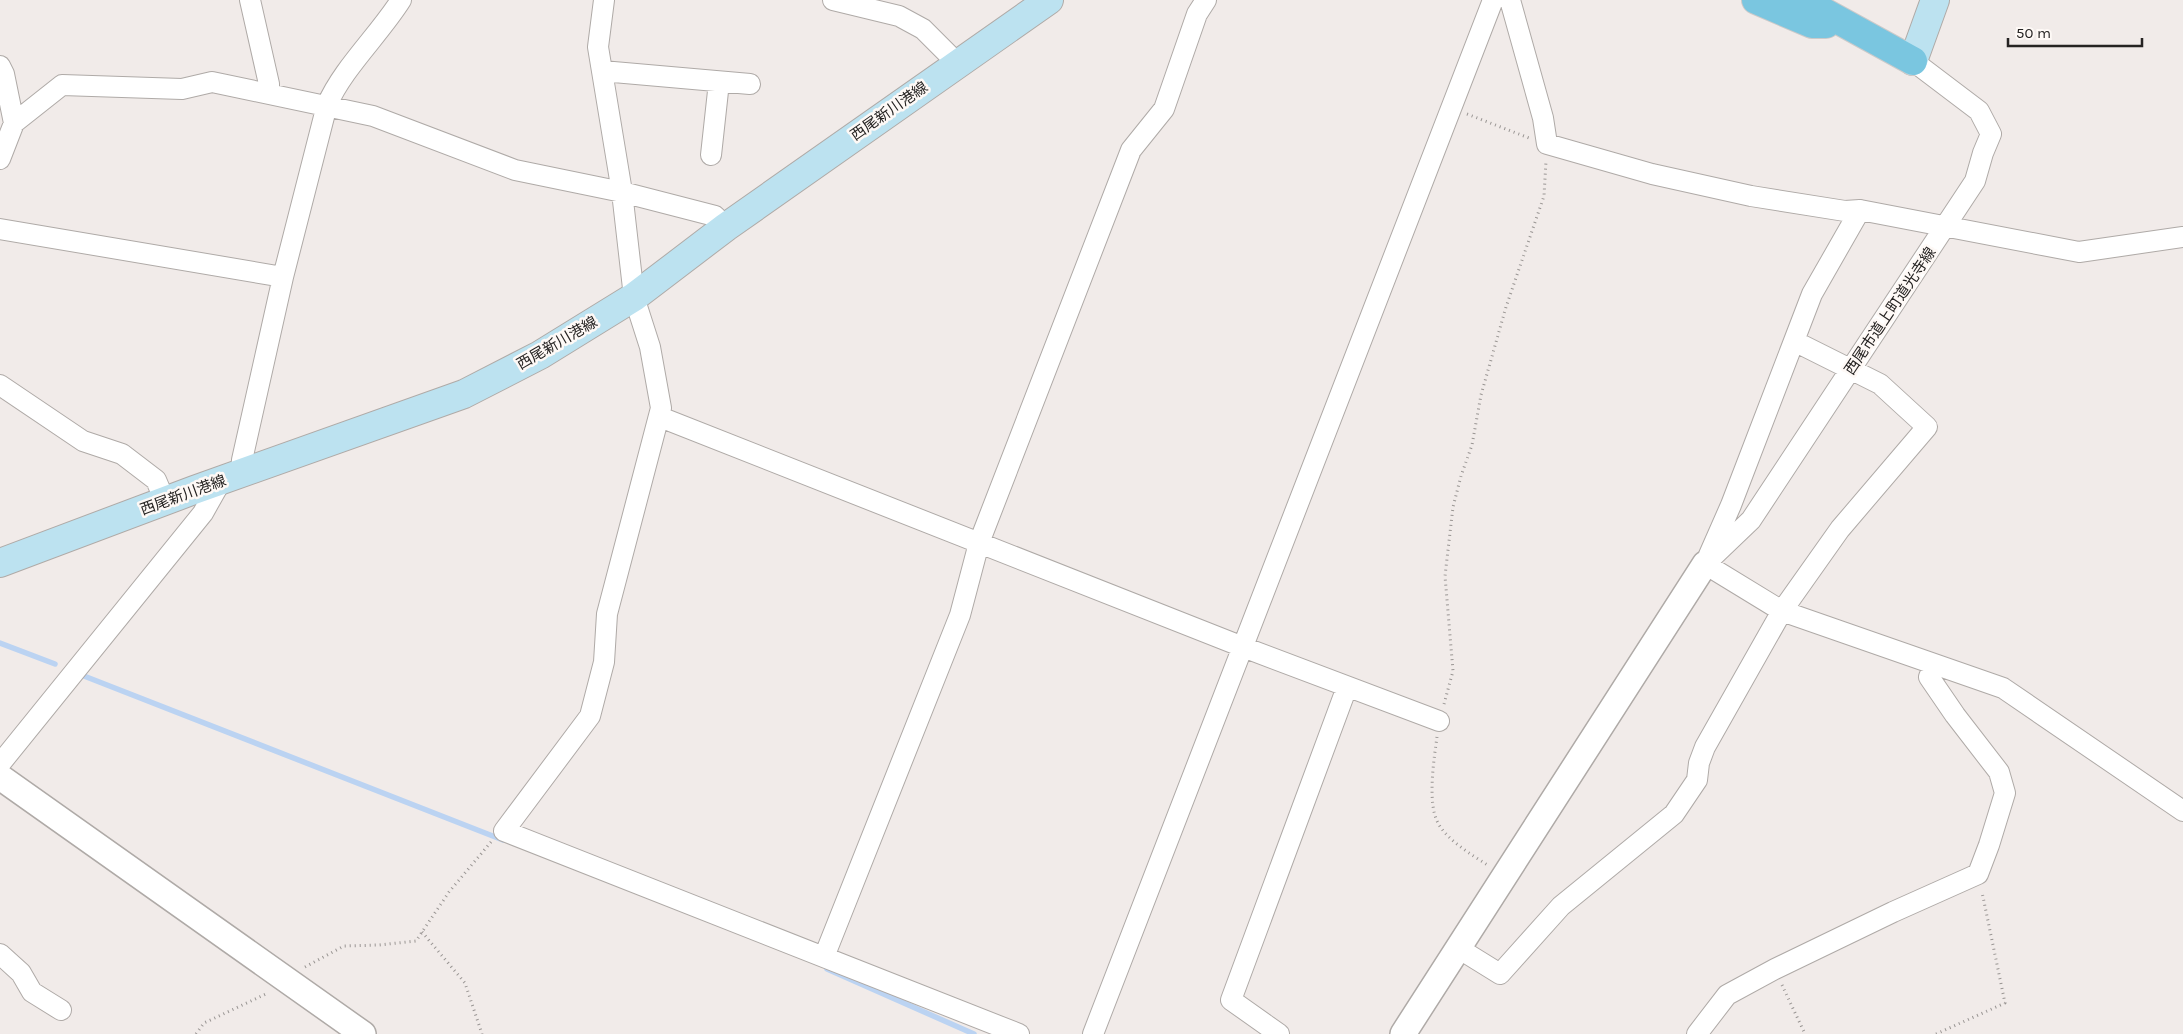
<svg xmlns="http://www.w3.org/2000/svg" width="2183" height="1034" viewBox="0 0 2183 1034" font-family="Karla,'Noto Sans JP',sans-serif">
  <rect width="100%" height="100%" fill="#f1ebe9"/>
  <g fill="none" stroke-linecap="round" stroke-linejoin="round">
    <path stroke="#bbd3f2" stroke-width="5.5" d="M0,643L55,664
      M84,676L503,840
      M827,969L974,1034"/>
    <defs>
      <path id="minor" d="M250,0L269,84V93
        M604,0L598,47L622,192L634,297L650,347L661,408L607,614L604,662L590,716L504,831L1019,1034
        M833,0L899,16L923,29L957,63
        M1510,0L1543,118L1547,144L1652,174L1751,196L1845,211L1860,210L2079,252L2183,237
        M0,66L4,74L14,123
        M602,71L750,84
        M711,155L719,82
        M0,159L14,123L62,85L182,89L212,82L373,116L515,170L622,192L715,216L726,227
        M0,229L283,277
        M0,385L83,441L122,454L156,480L165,501
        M660,417L1243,647L1439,721
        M241,474L242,460L283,277L327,105C343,68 379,35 401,0
        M1709,555L1731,505L1812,294L1860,210
        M1705,564L1751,520L1975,181L1983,153L1991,134L1979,111L1913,61
        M1705,564L1782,611L2003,688L2183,811
        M0,764L203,513L221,481
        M1458,948L1500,974L1561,906L1674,814L1697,780L1699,763L1705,747L1782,611L1840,529L1927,427L1880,384L1794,341
        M0,954L21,973L32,992L61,1010
        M824,957L960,615L979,543L1131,150L1164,109L1197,14L1206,0
        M1093,1034L1493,0
        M1279,1034L1231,1000L1347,687
        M1697,1034L1727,995L1775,969L1893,912L1978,874L1989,845L2005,793L1999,772L1955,715L1929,677L1934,665"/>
      <path id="tertiary" d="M0,777L363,1034
        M1403,1034L1705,564"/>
      <path id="secondary" d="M1913,61L1935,0
        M0,563L194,490L464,394L540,355L634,297L726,227L1049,0"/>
      <path id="primary" d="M1756,0L1812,24H1826
        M1802,0L1913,61"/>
    </defs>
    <use href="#minor" stroke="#afaaa7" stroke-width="22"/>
    <use href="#tertiary" stroke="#afaaa7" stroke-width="28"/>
    <use href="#secondary" stroke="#afaaa7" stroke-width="30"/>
    <use href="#primary" stroke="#cbcaca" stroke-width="30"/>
    <path stroke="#999593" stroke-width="3" stroke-dasharray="1 4" stroke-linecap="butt" d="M1467,114L1529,138
      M1444,704L1453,671L1445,576L1453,507L1461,476L1472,445L1481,395L1506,307L1544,196L1546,161
      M1437,737C1434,759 1427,803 1438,823C1448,841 1472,855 1489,866
      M422,932L465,983L482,1034
      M305,967L344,946L379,945L416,941L449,892L491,842
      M1782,985L1805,1034
      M196,1034L204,1023L268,993
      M1936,1034L2005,1003L1982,892"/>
    <use href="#minor" stroke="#fff" stroke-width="20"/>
    <use href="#tertiary" stroke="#fff" stroke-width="25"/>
    <use href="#secondary" stroke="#bce2f0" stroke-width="28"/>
    <use href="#primary" stroke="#7ac6e0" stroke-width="28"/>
  </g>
  <g text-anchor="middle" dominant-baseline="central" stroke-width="5" stroke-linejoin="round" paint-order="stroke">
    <g font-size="15" fill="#252322" stroke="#fef9f6">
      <text transform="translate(889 111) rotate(-35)">西尾新川港線</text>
      <text transform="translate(1890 311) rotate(-56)">西尾市道上町道光寺線</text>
      <text transform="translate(557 343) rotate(-30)">西尾新川港線</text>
      <text transform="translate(183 495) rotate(-20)">西尾新川港線</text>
    </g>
  </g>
  <path d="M2008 38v8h134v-8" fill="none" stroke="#252322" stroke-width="2.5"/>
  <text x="2016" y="38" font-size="15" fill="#252322" stroke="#fef9f6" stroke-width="4" paint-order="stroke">50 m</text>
</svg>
